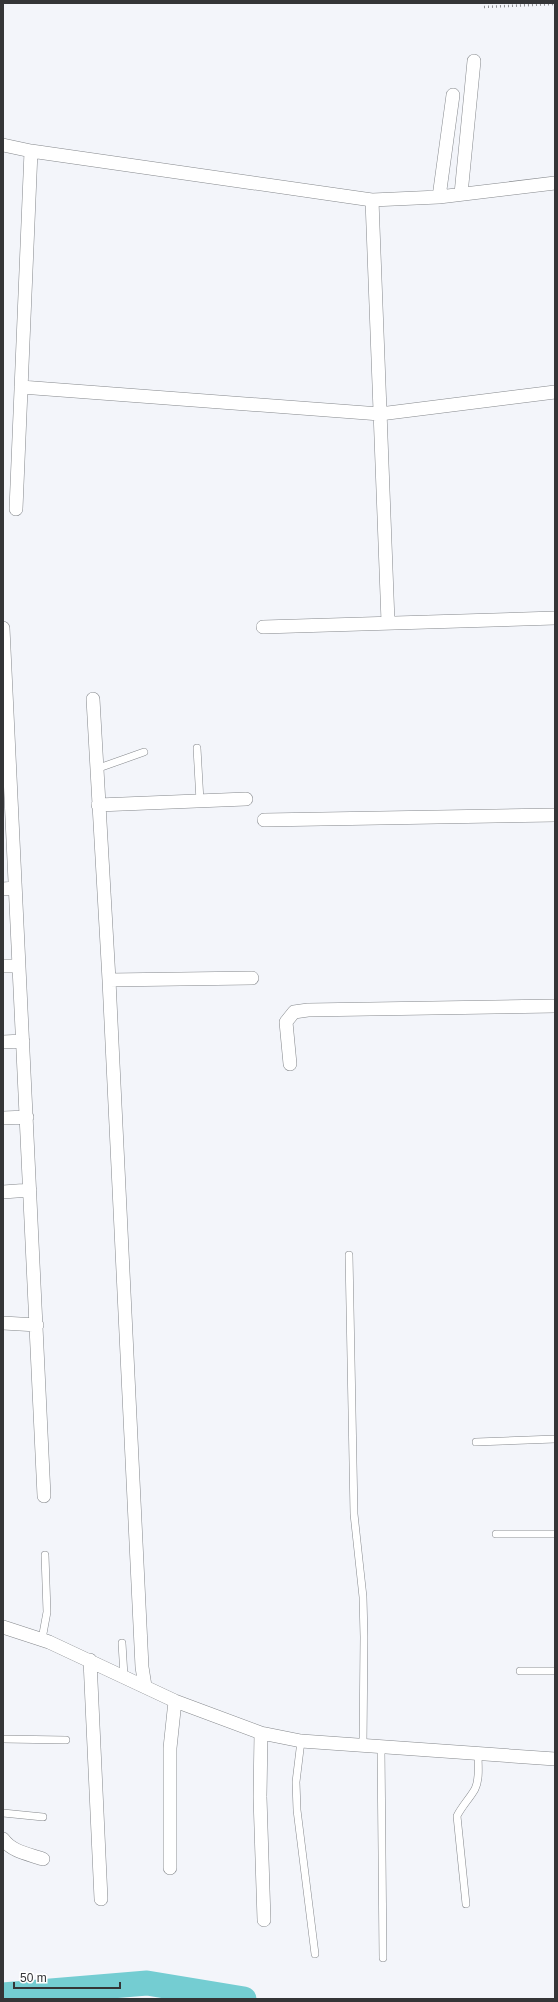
<svg xmlns="http://www.w3.org/2000/svg" width="558" height="2002" viewBox="0 0 558 2002" font-family="Arial,sans-serif">
  <rect width="100%" height="100%" fill="#f3f5fa"/>
  <g fill="none" stroke-linecap="round" stroke-linejoin="round">
    <path stroke="#74cdd2" stroke-width="25" d="M3,1995L147,1983L244,1999"/>
    <defs>
      <path id="service" d="M197,748L200,801
        M96,769L144,752
        M349,1255L354,1514L363,1597L364,1637L363,1746
        M476,1442L555,1439
        M496,1534H555
        M42,1639L47,1612L45,1555
        M122,1643L124,1676
        M520,1671H555
        M3,1739L66,1740
        M301,1741L296,1782L297,1810L315,1954
        M381,1748L383,1958
        M3,1813L43,1817
        M466,1904L457,1816C462,1806 470,1798 475,1789C480,1779 478,1765 478,1754"/>
      <path id="minor" d="M3,145L31,151L372,200L439,197L555,183
        M461,194L474,61
        M439,197L453,95
        M372,200L388,622
        M21,387L380,414L555,392
        M16,509L31,151
        M263,627L555,618
        M3,628L44,1496
        M93,699L109,980L142,1667L145,1686
        M98,805L246,799
        M264,820L555,815
        M3,889L15,888
        M3,966H19
        M109,980L252,978
        M3,1042L23,1041
        M290,1064L286,1022L294,1012L308,1010L555,1006
        M3,1118L27,1117
        M3,1192L30,1190
        M3,1323L37,1325
        M3,1627L49,1642L175,1701L261,1733L301,1741L555,1759
        M90,1660L101,1899
        M261,1733L260,1797L264,1920
        M3,1839C12,1852 29,1854 43,1859
        M170,1868V1748L175,1701"/>
    </defs>
    <use href="#service" stroke="#85888c" stroke-width="8"/>
    <use href="#minor" stroke="#85888c" stroke-width="14"/>
    <path stroke="#8c8d91" stroke-width="2.5" stroke-dasharray="1 3" stroke-linecap="butt" d="M484,7L555,4"/>
    <use href="#service" stroke="#fff" stroke-width="7"/>
    <use href="#minor" stroke="#fff" stroke-width="13"/>
  </g>
  <rect width="558" height="2002" fill="none" stroke="#343537" stroke-width="8"/>
  <path d="M14 1982v6h106v-6" fill="none" stroke="#343537" stroke-width="2"/>
  <text x="20" y="1982" font-size="12" fill="#343537" stroke="#ffffff" stroke-width="3" paint-order="stroke">50 m</text>
</svg>
